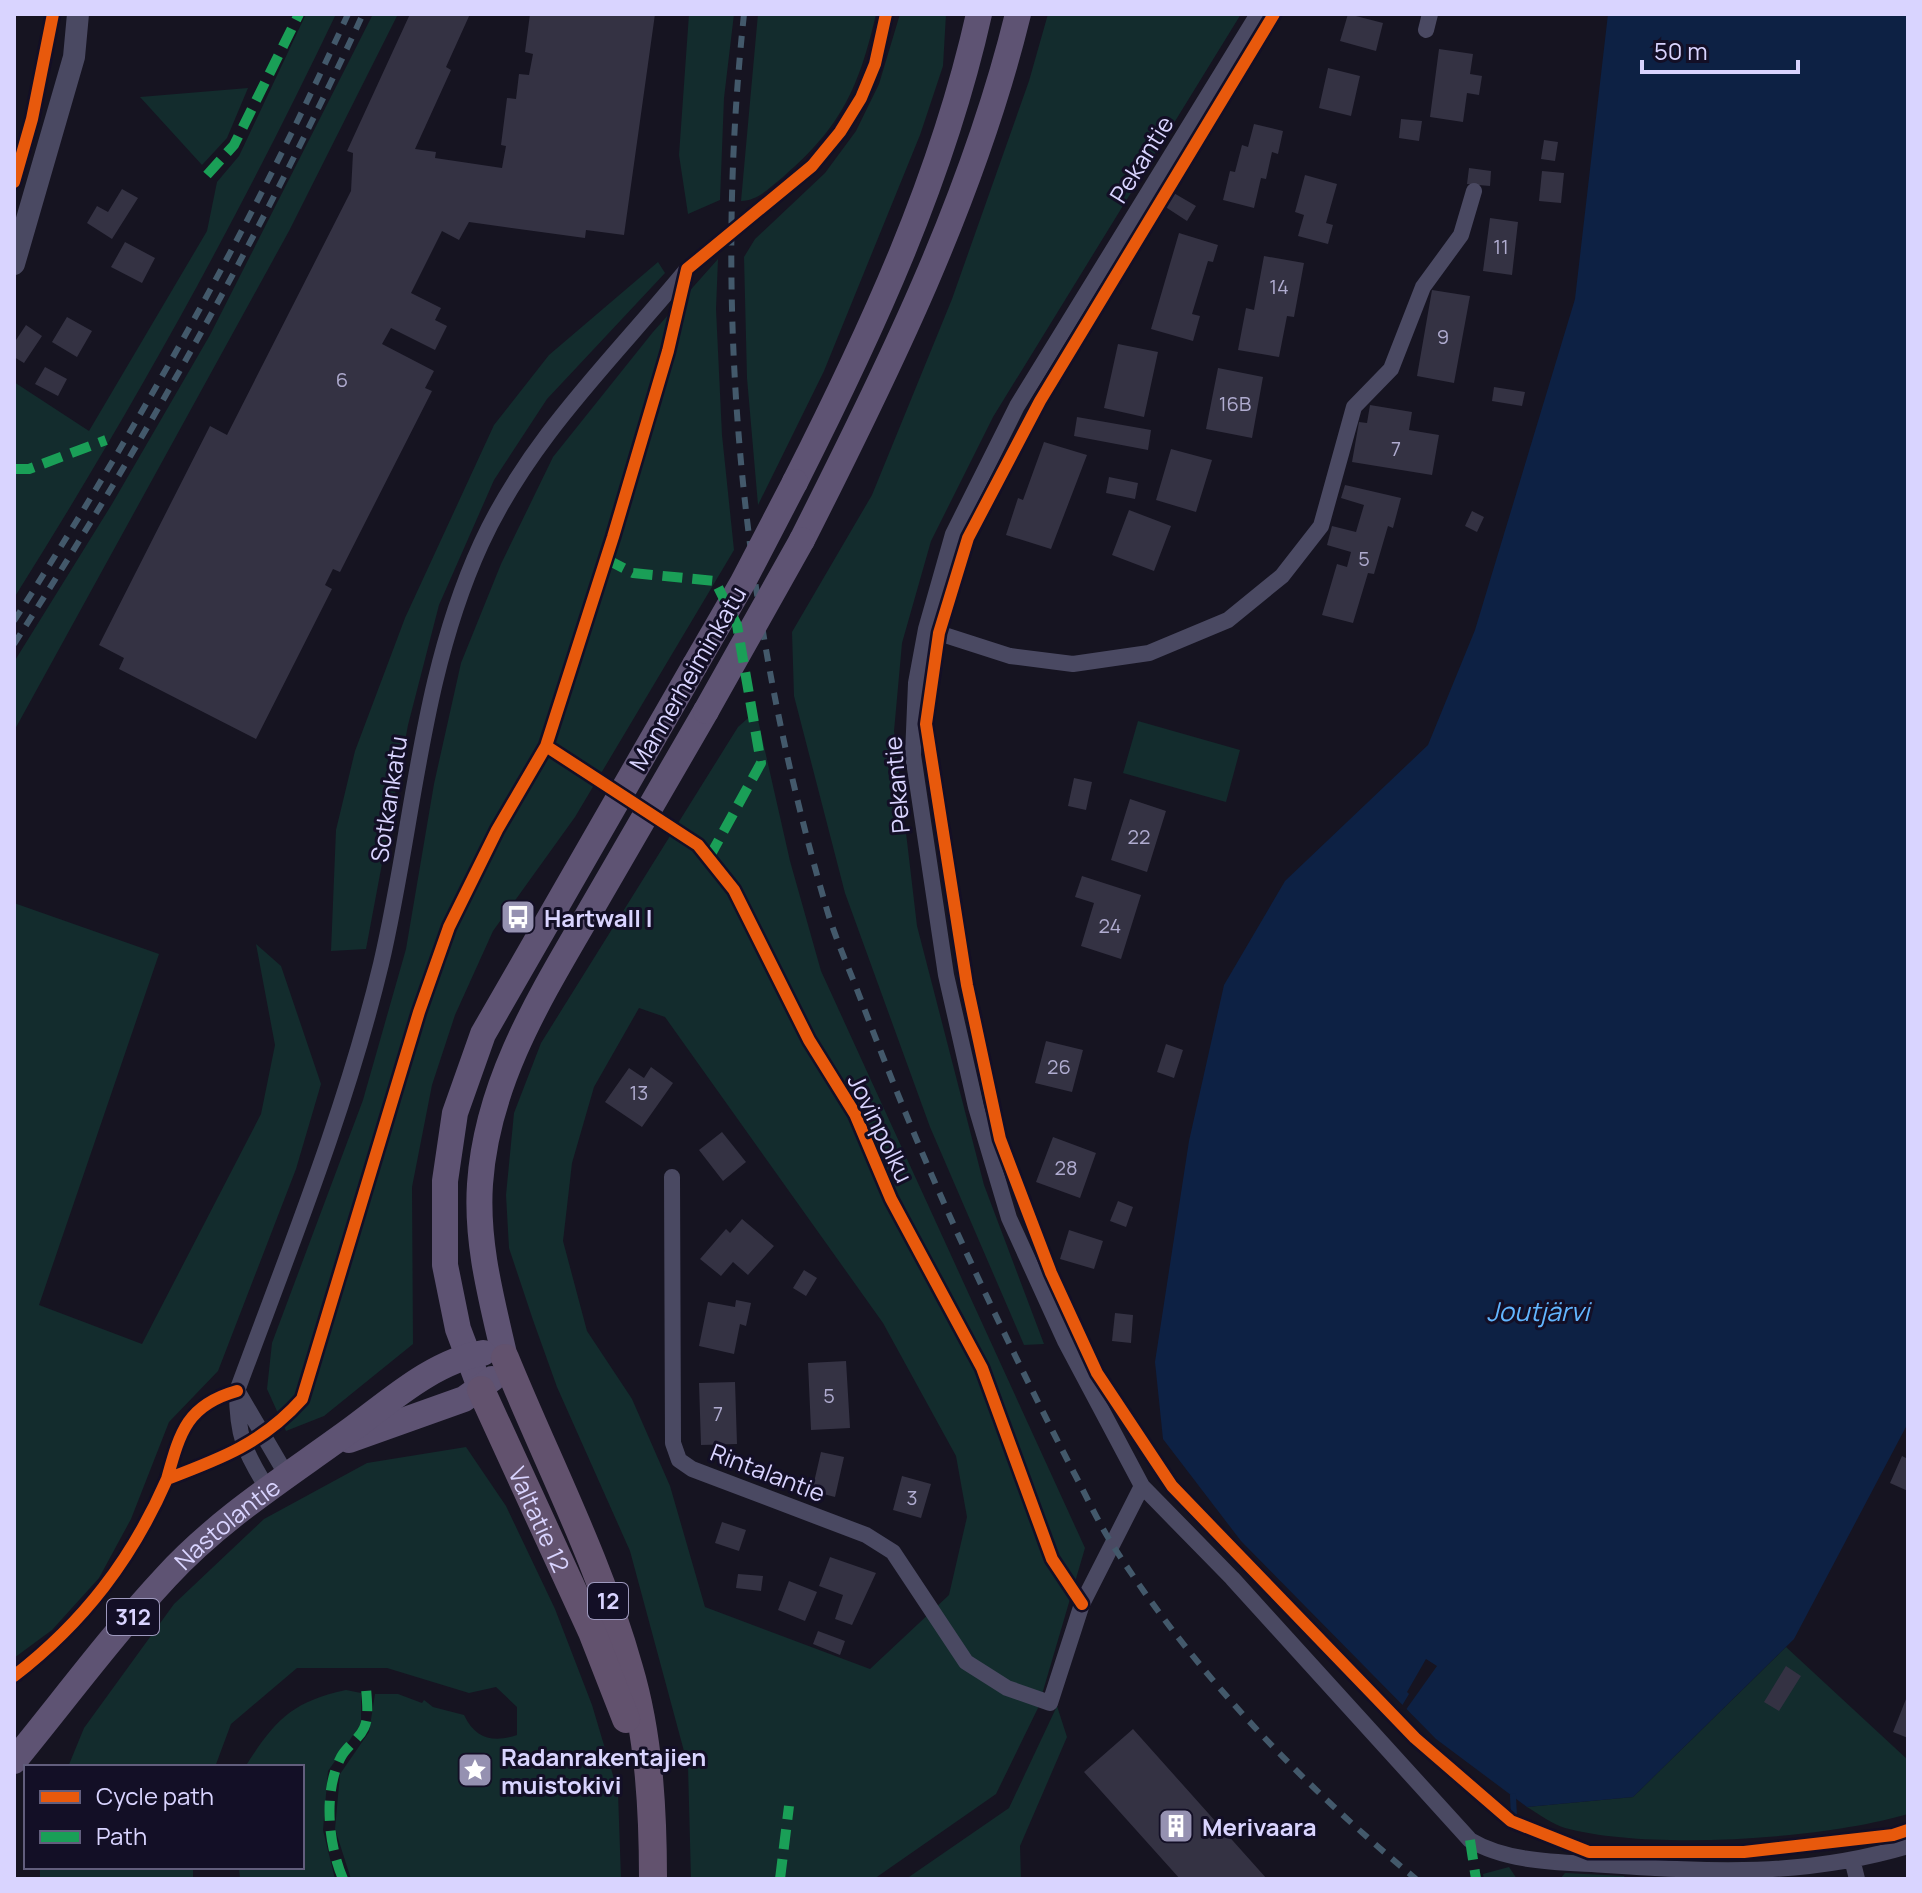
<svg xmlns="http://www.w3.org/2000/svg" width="1922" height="1893" viewBox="0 0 1922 1893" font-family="Manrope,sans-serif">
  <rect width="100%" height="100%" fill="#161421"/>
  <path fill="#132c2d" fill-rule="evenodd" d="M306,14H336C240,215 133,409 14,598V382L89,431L207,231L217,182L239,156Z
    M373,14H398L289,231L14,731V662L112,504L210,335Z
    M689,14H734L724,98L720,200L688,214L679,155Z
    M758,14H876C859,88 841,127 783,177C769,188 759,200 741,201Z
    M900,14H946L943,66L920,135L824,371L758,505L747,378L744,257L755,239L825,173L856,131L879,84Z
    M1048,14H1241L993,417L931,541L902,643L894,731L917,926L984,1185L1044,1344L1024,1345L930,1127L845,893L794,696L792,632L872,495L952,299L1029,81Z
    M248,88L227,138L202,165L140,97Z
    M718,259L716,309L722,435L734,550L575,817L493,931L455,1015L432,1085L412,1187L413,1344L324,1416L286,1431L267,1389L272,1343L363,1100L406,949L434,784L461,663L501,564L553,457L653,332Z
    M658,262L665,273L547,399L494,480L439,605L408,725L366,949L331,951L336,830L355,751L405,618L494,425L549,355Z
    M756,711L790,861L821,971L1085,1548L1038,1708L996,1794L874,1879H691L688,1766L630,1551L557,1387L533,1320L509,1248L506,1195L514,1113L541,1043L738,727ZM639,1008L665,1017L883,1323L956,1456L967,1517L949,1595L870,1669L705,1607L670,1486L632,1399L587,1331L563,1241L572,1163L594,1087Z
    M1138,721L1240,750L1226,802L1123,773Z
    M14,903L159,954L39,1305L142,1344L261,1114L275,1045L256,944L281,966L321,1084L296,1169L218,1371L169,1422L131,1519L99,1578L52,1630L14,1658Z
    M466,1447L506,1506L555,1609L592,1705L618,1792L621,1879H351L335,1829L340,1774L369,1732L375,1694H398L422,1703L424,1700L433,1707L464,1715C475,1739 494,1743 517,1735V1707L496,1687L469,1693L387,1668H297L231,1724L215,1767H68L84,1728L174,1604L264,1519L367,1463Z
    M1786,1647L1908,1760V1814C1823,1839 1651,1851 1565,1828C1552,1824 1539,1814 1527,1807L1633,1797Z
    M346,1690L361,1693V1724L328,1771L323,1830L335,1879H240L239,1867H302V1767H245C274,1722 290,1702 346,1690Z
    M1057,1706L1067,1737L1020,1846L1021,1879H906L1009,1808Z
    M40,1867H193V1879H40Z
    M1509,1867L1517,1879H1484L1483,1874Z
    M1565,1873L1624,1876L1625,1878L1560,1879Z"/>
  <path fill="#0d2144" d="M1608,14H1908V1423L1794,1639L1633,1797L1527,1807L1436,1739L1241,1541L1163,1439L1155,1362L1189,1141L1224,985L1285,881L1428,745L1475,630L1575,299Z"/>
  <path fill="#161421" d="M1426,1659L1437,1666L1405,1711L1400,1709L1409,1694L1407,1692Z"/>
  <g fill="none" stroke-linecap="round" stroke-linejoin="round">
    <path stroke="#0d2144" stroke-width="6" d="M1513,1796L1514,1817"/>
  </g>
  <path fill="#343243" d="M410,14H470L446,67L451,70L415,149L436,152L435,158L502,168L506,146L501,145L507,98L516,99L519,74L529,75L533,54L525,52L530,14H655L624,235L586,230L585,238L469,222L459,240L442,231L411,293L441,308L435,320L447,326L435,350L391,328L382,344L434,371L425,388L432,391L340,572L333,569L325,585L332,589L256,739L119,669L124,658L99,645L210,426L227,435L351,191L353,153L347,151Z
    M1348,14L1383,23L1376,51L1340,41Z
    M1439,49L1473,54L1470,74L1482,76L1479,95L1467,93L1463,122L1430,117Z
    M1328,68L1360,76L1351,116L1319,108Z
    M1401,119L1422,121L1419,141L1399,138Z
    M1254,124L1283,131L1278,154L1272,152L1266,179L1261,178L1254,208L1223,200L1230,171L1235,172L1242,145L1248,147Z
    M1544,140L1558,142L1555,161L1541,159Z
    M1469,168L1491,171L1490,186L1467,184Z
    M1542,171L1564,173L1561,203L1539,201Z
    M1305,175L1337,184L1326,223L1333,225L1328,244L1298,236L1304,215L1295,212Z
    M122,189L138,198L112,239L87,223L97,206L108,212Z
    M1172,192L1196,206L1187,221L1164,206Z
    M1490,218L1518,222L1512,275L1483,271Z
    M1179,233L1218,245L1213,262L1208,261L1192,314L1200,316L1193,341L1151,329Z
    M125,242L155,258L142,283L111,267Z
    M1264,256L1304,263L1294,317L1287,316L1279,357L1238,350L1246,308L1254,310Z
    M1432,290L1470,296L1454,383L1417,376Z
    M67,317L92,331L77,357L52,342Z
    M26,325L42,336L24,363L14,357V343Z
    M1118,344L1158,352L1144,417L1104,408Z
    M45,367L67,379L58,396L35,384Z
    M1218,368L1263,377L1252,438L1206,429Z
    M1494,387L1525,392L1522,406L1492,401Z
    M1370,405L1412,412L1409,430L1439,435L1432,475L1352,462L1359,422L1367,423Z
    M1077,417L1151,430L1148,450L1074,436Z
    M1044,442L1087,455L1051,549L1006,535L1018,498L1023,500Z
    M1171,449L1212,460L1196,512L1156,500Z
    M1109,477L1138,483L1135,499L1106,493Z
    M1345,485L1401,498L1393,528L1388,526L1374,574L1368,573L1353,623L1322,615L1337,564L1347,567L1351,552L1327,545L1332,526L1356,532L1364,505L1341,498Z
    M1129,510L1171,526L1154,571L1112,555Z
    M1472,511L1484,517L1477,532L1465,526Z
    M1074,778L1092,782L1086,810L1068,806Z
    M1130,799L1166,811L1147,872L1111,860Z
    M1082,876L1141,895L1121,959L1081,946L1094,903L1075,897Z
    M1046,1041L1083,1050L1072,1092L1035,1083Z
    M1166,1044L1183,1050L1174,1078L1157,1072Z
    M651,1067L673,1083L642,1127L605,1102L629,1068L644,1078Z
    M722,1132L746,1162L723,1181L699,1150Z
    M1053,1137L1096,1153L1080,1198L1036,1182Z
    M1118,1201L1133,1207L1126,1227L1110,1221Z
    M742,1219L774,1246L748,1275L733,1262L721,1276L700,1259L726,1229L730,1233Z
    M1069,1230L1103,1241L1094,1269L1060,1259Z
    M804,1270L817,1278L806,1296L793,1288Z
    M736,1300L751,1303L746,1326L740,1324L734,1354L699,1346L708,1302L735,1307Z
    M1115,1313L1133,1315L1131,1343L1112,1341Z
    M846,1361L850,1428L811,1430L808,1363Z
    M735,1382L737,1444L701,1445L699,1383Z
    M821,1452L844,1457L835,1497L812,1491Z
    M1902,1456L1908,1459V1491L1890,1483Z
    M902,1476L931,1484L921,1518L893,1510Z
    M722,1522L746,1530L739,1551L715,1543Z
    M830,1557L876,1573L852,1625L835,1619L843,1595L819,1586Z
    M738,1574L763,1576L761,1591L736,1588Z
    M789,1581L817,1592L805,1621L778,1610Z
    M818,1631L845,1641L840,1655L813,1644Z
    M1786,1666L1801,1676L1779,1711L1764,1702Z
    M1908,1694V1738L1893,1732Z
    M1133,1729L1267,1879H1180L1084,1772Z"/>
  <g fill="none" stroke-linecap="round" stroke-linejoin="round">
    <path stroke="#4a4962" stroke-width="16" d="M1258,14L1017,406L953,534L926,629L916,683L913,755L946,975L976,1107L1009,1218L1065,1341L1142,1486L1232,1578L1470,1840C1508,1863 1562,1862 1606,1865C1713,1872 1803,1877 1908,1846
      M1426,30L1430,14
      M926,629L1010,656L1073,664L1149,653L1228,620L1282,576L1321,526L1354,407L1391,369L1423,287L1461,235L1474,191
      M672,1177L673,1443L679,1460L692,1469L866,1535L893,1552L966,1662L1007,1688L1050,1703L1082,1604L1142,1486
      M238,1392L286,1474
      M267,1488C244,1451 237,1435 237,1391C289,1250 346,1110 381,964C414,824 420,677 481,544C530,437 613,359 687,269
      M1853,1863L1857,1879"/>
    <path stroke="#4a4962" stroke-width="22" d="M14,264L74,57L78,14"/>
    <g stroke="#5e5373" stroke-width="26">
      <path d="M795,482C871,332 942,179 979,14"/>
      <path d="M802,540C887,372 973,198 1018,14"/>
      <path d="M505,1358C492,1301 476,1244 480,1184C487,1080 542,994 593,906C631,841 668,776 706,711"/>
      <path d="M481,1390L458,1329L445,1265V1181L455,1113L483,1034L695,665"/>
      <path d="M349,1440L464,1399L492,1379"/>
      <path id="s1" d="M14,1761C64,1700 112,1635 166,1577C220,1518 288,1476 352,1429C390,1401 434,1361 483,1353"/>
    </g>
    <g stroke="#62526e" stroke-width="28">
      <path d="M505,1358C547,1461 599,1561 629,1668C649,1735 653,1810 653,1879"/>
      <path id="s2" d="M481,1390L592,1632L626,1719"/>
    </g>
    <path stroke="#43596b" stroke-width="6" stroke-dasharray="12 10" stroke-linecap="butt" d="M744,14C712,312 741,615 825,903C834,936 849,968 861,1000C895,1090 932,1179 973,1267C1005,1336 1038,1403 1073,1471C1086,1495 1097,1520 1112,1544C1193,1671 1300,1783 1416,1879
      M14,621C138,427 253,223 348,14
      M14,644C144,443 263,231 363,14"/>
    <path stroke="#5e5373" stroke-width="26" d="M695,665L743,582L795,482
      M706,711L802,540"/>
    <path stroke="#1a9f57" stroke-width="10" stroke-dasharray="20 10" stroke-linecap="butt" d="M207,175L234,145L299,14
      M14,469H29L106,440
      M606,559L633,573L715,581L737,625L761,763L710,856
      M1470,1840L1476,1879
      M343,1879C328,1844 323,1792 341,1757C347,1746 359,1739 364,1728C370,1716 366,1697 366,1684
      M780,1879L789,1806"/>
    <defs>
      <path id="cycleway" d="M1274,14L1040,401L968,538L939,633L926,724L967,985L1000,1139L1051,1273L1097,1373L1172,1486L1415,1738L1511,1821L1589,1852H1744L1893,1835L1908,1830
        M14,182L32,119L53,14
        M546,746L698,845L734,890L809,1040L855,1114L891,1199L982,1368L1052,1559L1082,1604
        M167,1479C180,1432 187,1405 237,1391
        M14,1676C84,1622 132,1559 167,1479C220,1459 263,1443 302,1399L419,1012L449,927L497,830L546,746L613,537L668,351L687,269L812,166L840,132L861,98L875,64L886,14"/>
    </defs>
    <use href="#cycleway" stroke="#130f26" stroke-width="17"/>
    <use href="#cycleway" stroke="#e8590c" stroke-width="12"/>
  </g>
  <defs>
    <symbol id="bus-square" viewBox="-11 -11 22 22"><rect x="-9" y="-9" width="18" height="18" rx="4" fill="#9591b1" stroke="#130f26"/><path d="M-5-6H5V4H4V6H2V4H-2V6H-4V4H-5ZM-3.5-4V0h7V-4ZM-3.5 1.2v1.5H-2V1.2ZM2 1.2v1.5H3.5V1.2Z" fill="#fff"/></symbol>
    <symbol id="sight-square" viewBox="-11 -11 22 22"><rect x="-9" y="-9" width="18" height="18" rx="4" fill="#9591b1" stroke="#130f26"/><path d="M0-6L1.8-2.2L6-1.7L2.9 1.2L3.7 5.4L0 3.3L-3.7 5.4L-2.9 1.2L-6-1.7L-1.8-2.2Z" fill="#fff"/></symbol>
    <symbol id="building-square" viewBox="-11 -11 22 22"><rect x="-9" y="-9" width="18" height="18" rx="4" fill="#9591b1" stroke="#130f26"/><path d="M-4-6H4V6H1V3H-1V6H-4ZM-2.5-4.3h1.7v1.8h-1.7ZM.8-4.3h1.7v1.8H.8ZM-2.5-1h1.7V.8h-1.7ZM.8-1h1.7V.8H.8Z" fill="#fff"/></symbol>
  </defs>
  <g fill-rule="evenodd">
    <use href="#bus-square" x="498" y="897" width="40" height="40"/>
    <use href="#sight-square" x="455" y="1750" width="40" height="40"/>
    <use href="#building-square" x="1156" y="1806" width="40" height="40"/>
  </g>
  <g text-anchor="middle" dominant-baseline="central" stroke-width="6" stroke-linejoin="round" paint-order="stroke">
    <g font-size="20" fill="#b0acd0">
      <text x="1501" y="246">11</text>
      <text x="1279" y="286">14</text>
      <text x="1443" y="336">9</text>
      <text x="342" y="379">6</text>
      <text x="1235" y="403">16B</text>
      <text x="1396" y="448">7</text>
      <text x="1364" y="558">5</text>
      <text x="1139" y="836">22</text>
      <text x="1110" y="925">24</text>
      <text x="1059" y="1066">26</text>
      <text x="639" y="1092">13</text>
      <text x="1066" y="1167">28</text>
      <text x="829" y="1395">5</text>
      <text x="718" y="1413">7</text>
      <text x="912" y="1497">3</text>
    </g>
    <g fill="#130f26" stroke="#9e99be" stroke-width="2">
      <rect x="588" y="1583" width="40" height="36" rx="6"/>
      <rect x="107" y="1599" width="52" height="36" rx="6"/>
    </g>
    <g font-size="22" font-weight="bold" fill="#d9d4ff">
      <text x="608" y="1601">12</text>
      <text x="133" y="1617">312</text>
    </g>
    <g font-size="24" fill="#d9d4ff" stroke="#130f26">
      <text transform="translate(1141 159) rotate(-58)">Pekantie</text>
      <text transform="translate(687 678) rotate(-60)">Mannerheiminkatu</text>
      <text transform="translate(896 785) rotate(-95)">Pekantie</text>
      <text transform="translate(388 799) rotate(-81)">Sotkankatu</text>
      <text transform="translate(881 1128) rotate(64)">Jovinpolku</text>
      <text transform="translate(768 1472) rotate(21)">Rintalantie</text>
      <text stroke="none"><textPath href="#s2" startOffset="142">Valtatie 12</textPath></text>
      <text stroke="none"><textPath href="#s1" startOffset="320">Nastolantie</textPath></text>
    </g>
    <g font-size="24" font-weight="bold" fill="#d9d4ff" stroke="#130f26" text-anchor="start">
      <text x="544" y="917">Hartwall I</text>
      <text x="501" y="1756">Radanrakentajien<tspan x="501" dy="28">muistokivi</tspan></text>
      <text x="1202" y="1826">Merivaara</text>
    </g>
    <g font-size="26" font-style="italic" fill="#62b6ff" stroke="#130f26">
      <text x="1538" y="1311">Joutjärvi</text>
    </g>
  </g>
  <rect width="1922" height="1893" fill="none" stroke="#d9d4ff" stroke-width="32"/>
  <rect x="24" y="1765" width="280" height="104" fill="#130f26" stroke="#625e7d" stroke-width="2"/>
  <rect x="40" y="1791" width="40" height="12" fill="#e8590c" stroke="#625e7d" stroke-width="2"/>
  <text x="96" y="1805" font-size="24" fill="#d9d4ff">Cycle path</text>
  <rect x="40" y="1831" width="40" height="12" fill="#1a9f57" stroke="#625e7d" stroke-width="2"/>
  <text x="96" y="1845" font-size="24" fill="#d9d4ff">Path</text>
  <path d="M1642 60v12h156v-12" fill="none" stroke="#d9d4ff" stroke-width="4"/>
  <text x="1654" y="60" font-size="24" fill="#d9d4ff" stroke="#130f26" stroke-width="6" paint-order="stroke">50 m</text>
</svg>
